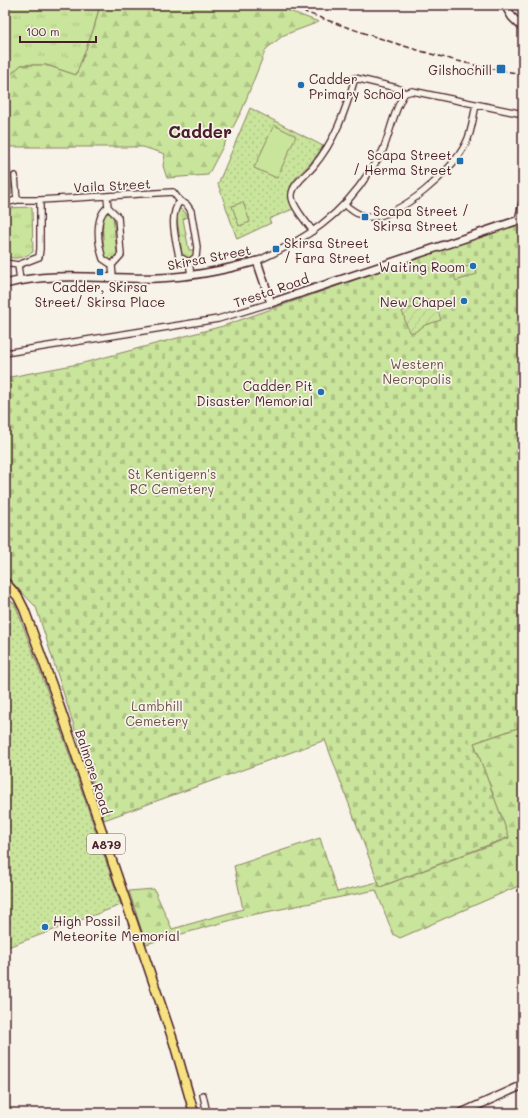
<svg xmlns="http://www.w3.org/2000/svg" width="528" height="1118" viewBox="0 0 528 1118" font-family="Mali,sans-serif">
  <defs>
    <pattern id="grass-tufts" width="24" height="20" patternUnits="userSpaceOnUse"><rect width="24" height="20" fill="#c9e49b"/><path d="M3 7l-1-3M5 7V3M7 7l1-3M15 17l-1-3M17 17v-4M19 17l1-3" fill="none" stroke="#aec386"/></pattern>
    <pattern id="forest-firs" width="22" height="20" patternUnits="userSpaceOnUse"><rect width="22" height="20" fill="#c9e49b"/><path d="M5 1l3.5 6h-7zM16 11l3.5 6h-7z" fill="#aec386"/></pattern>
    <pattern id="cemetery-stones" width="16" height="16" patternUnits="userSpaceOnUse"><rect width="16" height="16" fill="#c9e49b"/><path d="M2 7V4a2 2 0 0 1 4 0v3zM10 15v-3a2 2 0 0 1 4 0v3z" fill="#aec386"/></pattern>
    <pattern id="park-dots" width="8" height="8" patternUnits="userSpaceOnUse"><rect width="8" height="8" fill="#c9e49b"/><path d="M2 2h.1M6 6h.1" fill="none" stroke="#aec386" stroke-width="1.8" stroke-linecap="round"/></pattern>
    <pattern id="garden-furrows" width="10" height="10" patternUnits="userSpaceOnUse"><rect width="10" height="10" fill="#c9e49b"/><path d="M-1 1l2-2M0 10L10 0M9 11l2-2" fill="none" stroke="#aec386"/></pattern>
  </defs>
  <rect width="100%" height="100%" fill="#f7f3e8"/>
  <filter id="ink" filterUnits="userSpaceOnUse"><feTurbulence type="fractalNoise" baseFrequency=".025" numOctaves="2"/><feDisplacementMap in="SourceGraphic" scale="8" xChannelSelector="R" yChannelSelector="G"/><feConvolveMatrix kernelMatrix="1 2 1 2 8 2 1 2 1" color-interpolation-filters="sRGB"/></filter>
  <g filter="url(#ink)">
    <path fill="url(#grass-tufts)" stroke="#8a8263" d="M5,5H100L94,28L76,75L46,65H21L5,80Z
      M5,140L9,147L12,194L5,195Z
      M32,207L33,252C23,258 16,260 5,256V208Z
      M179,208L186,213L188,217L183,219L189,250H194L195,255L189,259L182,254L176,212Z
      M110,213L113,216L117,253L112,261L104,256L102,218L106,214Z"/>
    <path fill="url(#forest-firs)" stroke="#8a8263" d="M100,5H273L319,22L284,35L266,49L242,110L208,175L167,178L163,166L165,154L143,147H9L5,140V80L21,65H46L76,75L94,28Z
      M523,726V884L400,938L393,934L376,890L246,916L146,944L129,891L154,889L172,929L243,909L234,866L320,838L337,892L378,882L380,887L509,838L474,743Z"/>
    <path fill="url(#cemetery-stones)" stroke="#8a8263" d="M523,221V726L474,743L509,837L380,887L325,740L104,820L36,607L5,575V378L83,363L223,326Z"/>
    <path fill="url(#park-dots)" stroke="#8a8263" d="M250,108L323,146C320,151 316,156 312,161C298,178 281,184 293,209L269,219L271,223L237,239L218,184Z
      M5,597L15,604L51,701L121,905L5,948Z"/>
    <path fill="url(#garden-furrows)" stroke="#8a8263" d="M469,266L470,269L475,267L477,274L456,281L453,271Z
      M435,300L441,320L425,325L415,332H409L402,311Z"/>
    <path fill="#c9e49b" stroke="#8a8263" d="M274,125L296,136L277,178L254,168Z
      M243,202L250,222L239,226L232,206Z"/>
    <g fill="none" stroke-linecap="round" stroke-linejoin="round">
      <defs>
        <path id="minor" d="M15,176L17,200
          M107,197L108,207L118,217L121,255L112,265
          M180,201C168,216 176,239 179,257L189,262
          M5,203L17,200H40L173,192L180,201L187,205L191,211L197,247L196,257L189,262
          M345,205C352,210 360,217 369,217C401,217 453,171 466,143C472,132 473,117 476,105
          M108,207C94,217 98,244 103,259L112,265
          M313,231C307,223 290,204 292,194C293,184 306,175 313,167C335,141 345,112 355,78L397,88L405,93L412,91L523,114
          M257,261C306,239 341,217 370,171C374,164 380,157 383,150C390,133 395,106 405,93
          M189,262L191,275
          M5,263L18,265L39,257L40,249V200
          M18,265L20,280
          M112,265L113,277
          M5,353L218,319L271,303
          M203,1095L207,1113"/>
        <path id="tertiary" d="M505,5L512,17L523,28
          M5,284C56,271 106,280 158,278C191,277 225,270 257,261L271,303L519,220L523,203
          M461,1113L523,1085"/>
        <path id="primary" d="M5,582L18,597L24,609L57,699L174,1043L194,1113"/>
      </defs>
      <use href="#minor" stroke="#4a1f2b" stroke-width="8"/>
      <use href="#tertiary" stroke="#4a1f2b" stroke-width="10"/>
      <use href="#primary" stroke="#4a1f2b" stroke-width="11"/>
      <use href="#minor" stroke="#f7f3e8" stroke-width="5.5"/>
      <use href="#tertiary" stroke="#f7f3e8" stroke-width="7"/>
      <use href="#primary" stroke="#f7e281" stroke-width="8"/>
      <path stroke="#4a1f2b" stroke-width="1.5" stroke-dasharray="6 3" stroke-linecap="butt" d="M285,5C363,33 441,62 523,74"/>
    </g>
  </g>
  <g fill="#1f6fb2" stroke="#f7f3e8" stroke-width="1.5">
    <rect x="496" y="64" width="10" height="10" rx="2"/>
    <circle cx="301" cy="85" r="4"/>
    <rect x="456" y="157" width="8" height="8" rx="2"/>
    <rect x="361" y="213" width="8" height="8" rx="2"/>
    <rect x="272" y="245" width="8" height="8" rx="2"/>
    <circle cx="473" cy="266" r="4"/>
    <rect x="96" y="268" width="8" height="8" rx="2"/>
    <circle cx="464" cy="301" r="4"/>
    <circle cx="321" cy="392" r="4"/>
    <circle cx="45" cy="927" r="4"/>
  </g>
  <g text-anchor="middle" dominant-baseline="central" stroke-width="3.5" stroke-linejoin="round" paint-order="stroke">
    <rect fill="#f7f3e8" stroke="#7e5f64" stroke-width="1" x="87" y="834" width="38" height="20" rx="3"/>
    <g font-size="12" font-weight="bold" fill="#4a1f2b">
      <text x="106" y="844">A879</text>
    </g>
    <g font-size="13" fill="#4a1f2b" stroke="#f7f3e8" text-anchor="end">
      <text x="492" y="69">Gilshochill</text>
      <text x="309" y="78" text-anchor="start">Cadder<tspan x="309" dy="15">Primary School</tspan></text>
      <text x="452" y="154">Scapa Street<tspan x="452" dy="15">/ Herma Street</tspan></text>
      <text x="373" y="210" text-anchor="start">Scapa Street /<tspan x="373" dy="15">Skirsa Street</tspan></text>
      <text x="284" y="242" text-anchor="start">Skirsa Street<tspan x="284" dy="15">/ Fara Street</tspan></text>
      <text x="465" y="266">Waiting Room</text>
      <text x="100" y="286" text-anchor="middle">Cadder, Skirsa<tspan x="100" dy="15">Street/ Skirsa Place</tspan></text>
      <text x="456" y="301">New Chapel</text>
      <text x="313" y="385">Cadder Pit<tspan x="313" dy="15">Disaster Memorial</tspan></text>
      <text x="53" y="920" text-anchor="start">High Possil<tspan x="53" dy="15">Meteorite Memorial</tspan></text>
    </g>
    <g font-size="13" fill="#4a1f2b" stroke="#f7f3e8">
      <text transform="translate(112 185) rotate(-3)">Vaila Street</text>
      <text transform="translate(209 257) rotate(-11)">Skirsa Street</text>
      <text transform="translate(271 290) rotate(-19)">Tresta Road</text>
      <text transform="translate(94 772) rotate(72)">Balmore Road</text>
    </g>
    <g font-size="13" fill="#6a5047" stroke="#f7f3e8">
      <text x="417" y="363">Western<tspan x="417" dy="15">Necropolis</tspan></text>
      <text x="172" y="473">St Kentigern's<tspan x="172" dy="15">RC Cemetery</tspan></text>
      <text x="157" y="705">Lambhill<tspan x="157" dy="15">Cemetery</tspan></text>
    </g>
    <g font-size="17" font-weight="bold" fill="#4a1f2b" stroke="#f7f3e8">
      <text x="200" y="131">Cadder</text>
    </g>
  </g>
  <rect width="528" height="1118" fill="none" stroke="#f7f3e8" stroke-width="20"/>
  <rect x="10" y="10" width="508" height="1098" fill="none" stroke="#4a1f2b" stroke-width="1.5" filter="url(#ink)"/>
  <path d="M20 36v6h76v-6" fill="none" stroke="#4a1f2b" stroke-width="2"/>
  <text x="26" y="36" font-size="12" fill="#4a1f2b" stroke="#f7f3e8" stroke-width="3" paint-order="stroke">100 m</text>
</svg>
